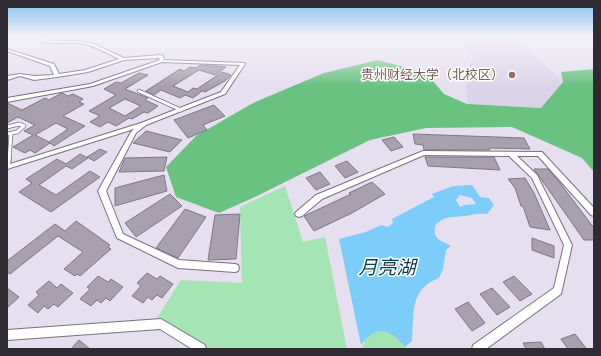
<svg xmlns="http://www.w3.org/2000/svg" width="601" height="356" viewBox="0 0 601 356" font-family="'Sofia Sans Condensed','Noto Sans SC',sans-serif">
  <rect width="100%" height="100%" fill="#e6dff0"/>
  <path fill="#dcd3ea" d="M462,36H514L564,82L541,108L467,104V69L473,58Z"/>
  <path fill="#a5e5b3" d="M285,186L303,242L325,237L347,349H207L157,318L181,280L242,283L240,207Z
    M383,331C392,333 401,340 406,349H362C367,336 366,332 383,331Z"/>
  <path fill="#6ac281" d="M378,60L426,73L444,94L467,104L541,108L563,82L561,72L594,69V172L582,158L512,127L426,128L370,140L257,196L219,213L176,197L166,167L196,136L253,103L324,73Z"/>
  <path fill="#7dcdfa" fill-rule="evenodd" d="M472,185L480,197L489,198L494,205L487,214C477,213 473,215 464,216C451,218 448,215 436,224C431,240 441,240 451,246L446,250L443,269L439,278C409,289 414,315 412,341L405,347C390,329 376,324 361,345L339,239L366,232L381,225L388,227L393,223L392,219L434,197L432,194L453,186ZM460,195L472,198L476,204L464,205L460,207L456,200Z"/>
  <path fill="#a8a0af" stroke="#7f7786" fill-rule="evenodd" d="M200,65L226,67L215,75L199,70L173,86L188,92L193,88L197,89L222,72L231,75L225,81L205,92L202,91L193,98L185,95L180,98L161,90L154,95L146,91L180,69L184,71L190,67L196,68Z
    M139,73L148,75L125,89L148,98L145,100L158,106L148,113L144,112L132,119L129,118L116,126L108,122L100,127L90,122L100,116L89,111L116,95L104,89L116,82L121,83ZM125,99L141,106L125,116L109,108Z
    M62,93L68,96L73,94L83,99L79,102L84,104L63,116L85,126L54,146L50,143L35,153L30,150L25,153L13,147L33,135L24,131L35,125L18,117L7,123V103L22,110L45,98L49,100ZM56,123L68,129L49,142L35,135Z
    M214,105L225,116L203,125L207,130L188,138L174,120Z
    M146,131L182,140L170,152L133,143Z
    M413,134L524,138L530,149L489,148L490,150H424L423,145L415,144Z
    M394,137L403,147L391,151L382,140Z
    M100,149L107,152L94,161L87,157Z
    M80,154L88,158L72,169L66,166L39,185L56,195L90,171L100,177L51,212L19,192L32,183L26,179L57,159L66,164Z
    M167,157L164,171L119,172L125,158Z
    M425,157H494L500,170L428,166Z
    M347,161L358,172L345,178L335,166Z
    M534,169H548L560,183L594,228V240H584Z
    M320,172L330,184L316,190L306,178Z
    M164,175L167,191L115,206V188Z
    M525,178L534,193L550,230L530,227L523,206H521L515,188L508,179Z
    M372,182L385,194L352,213L314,231L304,216L351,194L349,193Z
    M170,194L182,206L136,237L125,223Z
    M185,209L206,217L178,258L156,248Z
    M240,214L236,259L208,260L215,215Z
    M76,221L110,245L108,247L111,249L80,276L77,274L75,276L64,269L83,252L58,236L10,274L7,272V261L55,224L65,231Z
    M532,238L554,246V258L532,250Z
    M147,273L157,279L160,276L173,284L162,298L157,295L152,300L148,297L143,303L132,296L141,286L137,283Z
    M98,276L108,282L111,279L123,287L110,301L106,298L101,303L97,300L91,306L80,299L90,289L87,287Z
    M514,276L532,294L520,301L503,282Z
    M49,281L57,288L61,284L73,293L58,307L54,304L48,309L44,306L38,313L28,305L39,295L36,292Z
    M7,288L19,297L7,308Z
    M492,288L510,307L497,315L480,294Z
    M468,302L485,323L472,331L455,309Z
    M575,334L582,343L587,349H568L561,339Z
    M79,340L90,349H71Z
    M541,342L545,349H526L523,343Z"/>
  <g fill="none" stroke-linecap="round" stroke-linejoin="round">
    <defs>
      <path id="lane-far1" d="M139,91L181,110
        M7,127L19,124L24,126L17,132L7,134
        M9,160L11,134"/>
      <path id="lane" d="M8,167L9,159"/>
      <path id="street" d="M32,36H38L52,41H77L94,44L124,58L161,55L163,56L164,60L245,63V64L225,94L146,125L136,133L106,191L123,234L179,260L235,264L238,265L239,268L238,271L235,272L178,268L117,238L98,191L131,132L134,129L7,169V165L141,123L221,92L240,65L162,62L93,86L7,102V98L90,84L160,60L159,58L124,60L88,72L57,77L34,80L20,76L7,80V76L20,74L34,76L54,75L50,66L7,51V49L54,64L59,74L85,70L119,59C105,52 93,45 78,43C61,42 47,46 32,36Z
        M423,151L542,152L594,208V216L591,215L538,156H517L537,175L572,245L561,294L486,349H472L473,345L554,288L564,245L532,178L509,156L424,155L322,199L302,216L299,217L296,216L295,214L296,212L316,195Z
        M161,319L205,345L206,349H192L160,329L7,340V330Z"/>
    </defs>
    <use href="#lane-far1" stroke="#76717f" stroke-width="4.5"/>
    <use href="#lane" stroke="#76717f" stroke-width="5.5"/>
    <use href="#street" stroke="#76717f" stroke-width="2"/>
    <use href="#lane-far1" stroke="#fff" stroke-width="3"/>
    <use href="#lane" stroke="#fff" stroke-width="3.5"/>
    <use href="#street" fill="#fff" fill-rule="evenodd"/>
  </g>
  <linearGradient id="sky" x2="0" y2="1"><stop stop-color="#7dbeef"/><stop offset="0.42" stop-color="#f4f1f8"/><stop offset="1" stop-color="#f4f1f8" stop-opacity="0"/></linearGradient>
  <rect width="601" height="86" fill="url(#sky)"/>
  <circle fill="#8d6e63" stroke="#fff" stroke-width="1.5" cx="512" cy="75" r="4"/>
  <g text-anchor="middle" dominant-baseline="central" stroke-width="3" stroke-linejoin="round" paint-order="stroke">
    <g font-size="13" fill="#785e54" stroke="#fff" text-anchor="end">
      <text x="504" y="75">贵州财经大学（北校区）</text>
    </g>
    <g font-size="19" font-style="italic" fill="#0b3b51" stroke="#fff">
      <text x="387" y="268">月亮湖</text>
    </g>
  </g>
  <rect width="601" height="356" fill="none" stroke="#2e2b32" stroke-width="16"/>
</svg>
